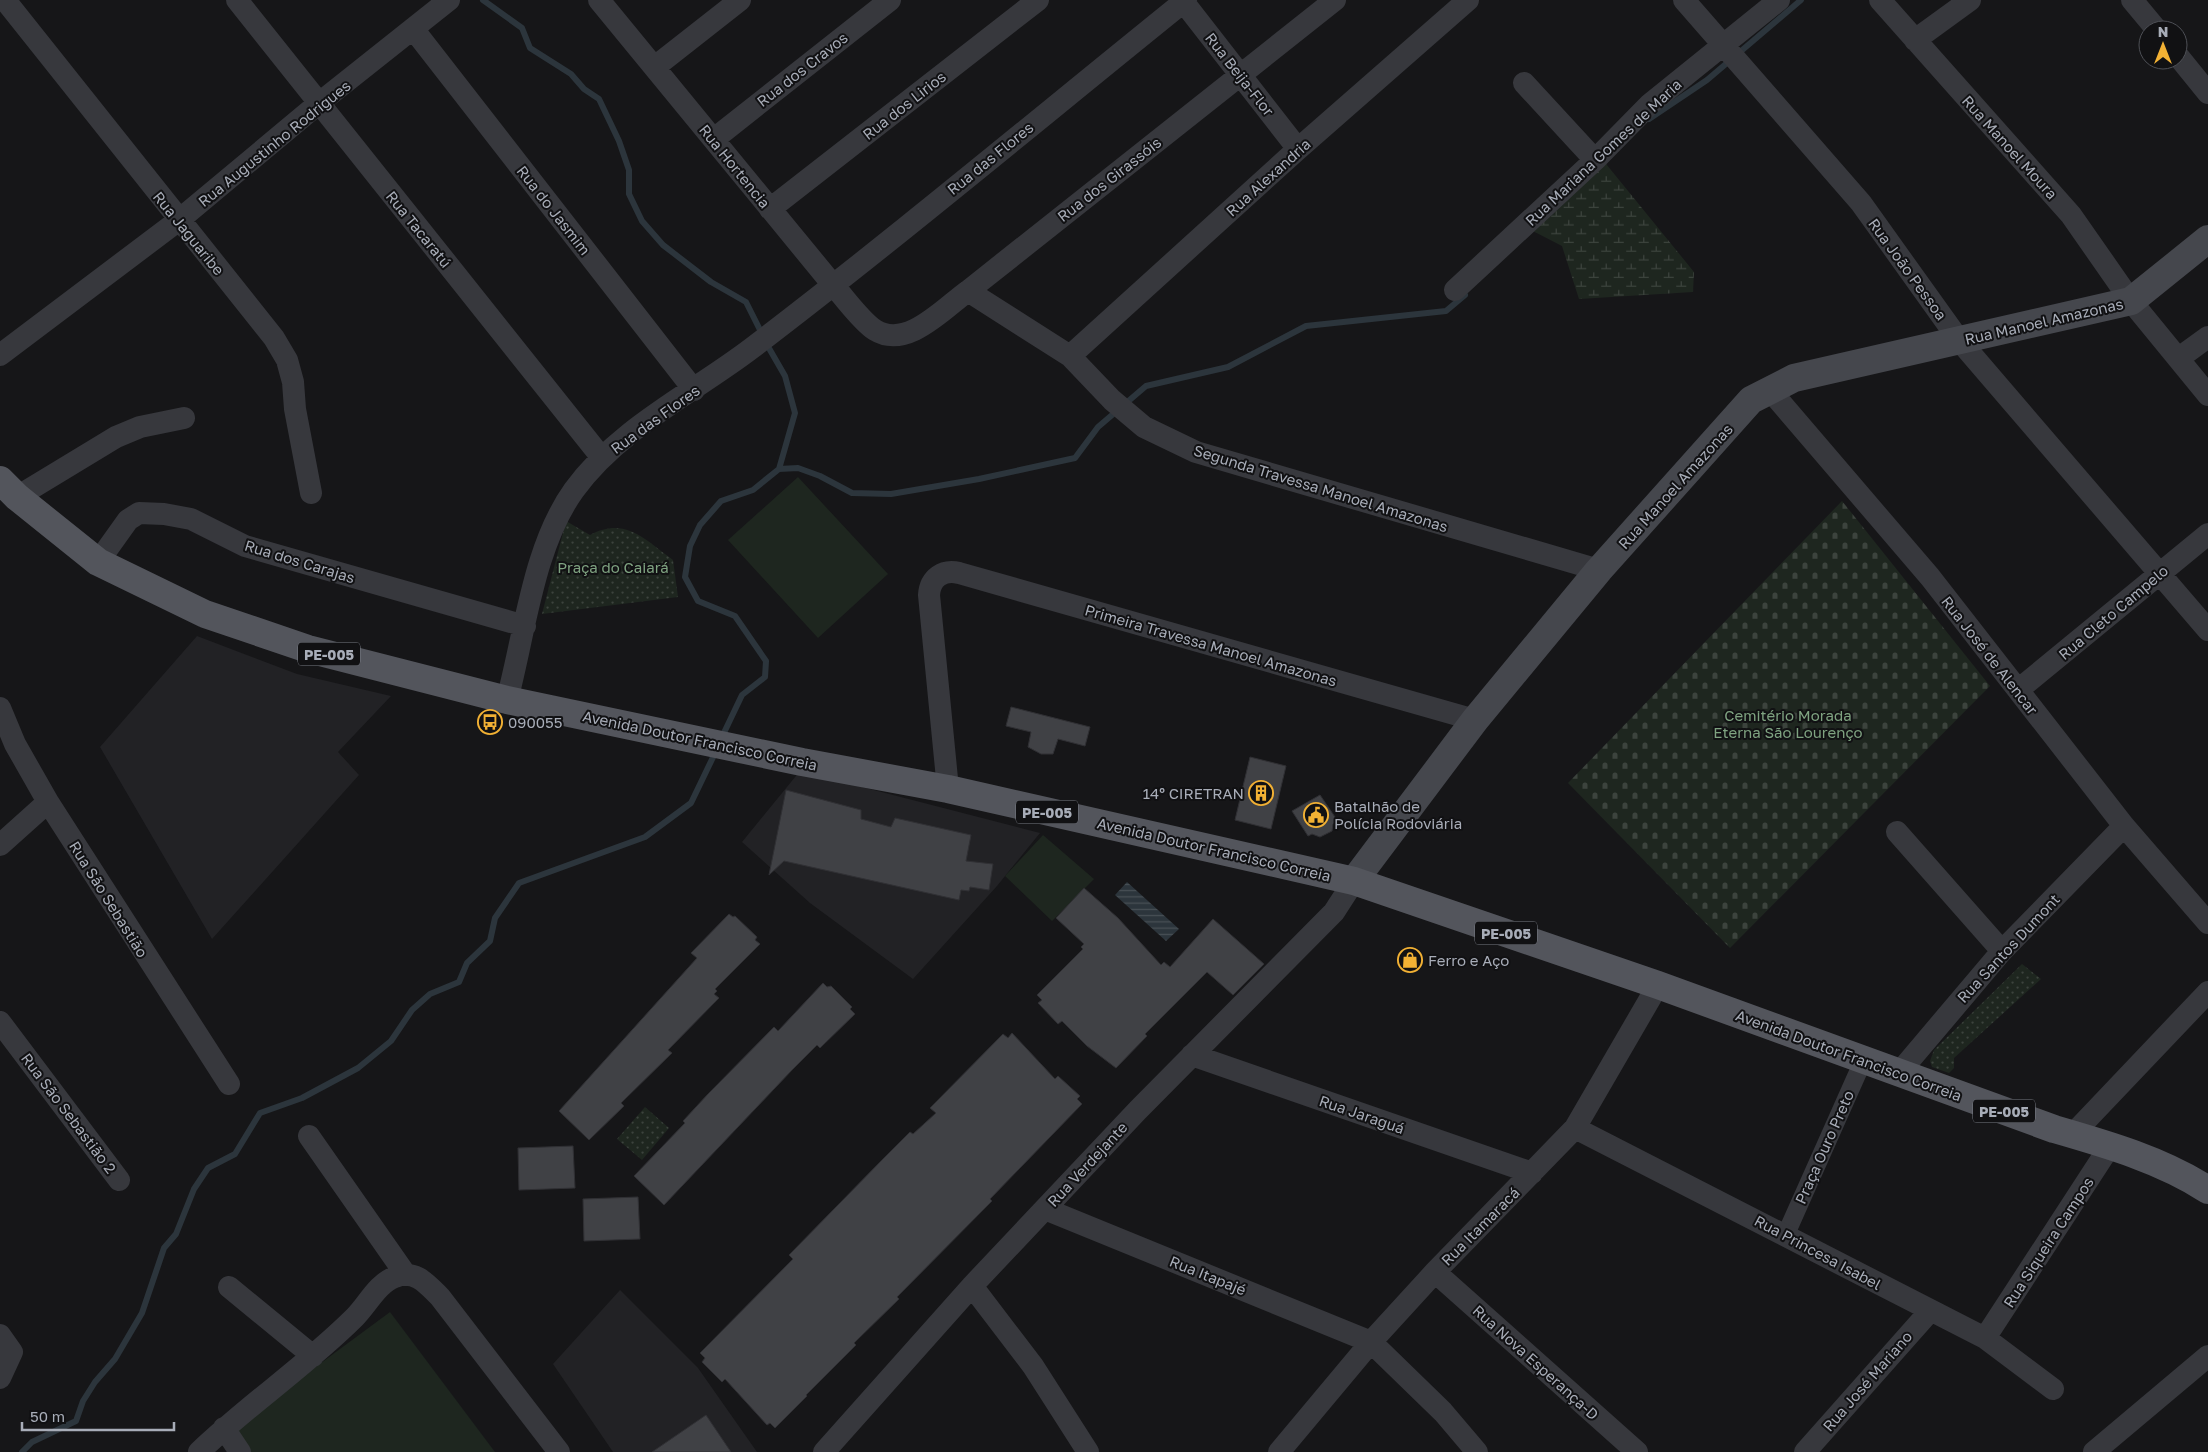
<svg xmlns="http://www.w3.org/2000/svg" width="2208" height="1452" viewBox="0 0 2208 1452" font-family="'Golos Text',sans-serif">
  <defs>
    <pattern id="grass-dots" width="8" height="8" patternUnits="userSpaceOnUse" patternTransform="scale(1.25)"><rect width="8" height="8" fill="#1e261f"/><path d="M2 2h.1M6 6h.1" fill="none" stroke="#3c433d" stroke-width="1.8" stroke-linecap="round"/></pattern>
    <pattern id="wetland-marsh" width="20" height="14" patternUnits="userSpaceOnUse" patternTransform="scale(1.25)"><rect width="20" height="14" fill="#1e261f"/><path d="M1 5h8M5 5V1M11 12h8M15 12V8" fill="none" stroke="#3c433d"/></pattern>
    <pattern id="cemetery-stones" width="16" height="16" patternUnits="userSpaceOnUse" patternTransform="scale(1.25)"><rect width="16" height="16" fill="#1e261f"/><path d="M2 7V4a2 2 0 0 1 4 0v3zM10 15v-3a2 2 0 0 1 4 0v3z" fill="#3c433d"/></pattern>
    <pattern id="water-rules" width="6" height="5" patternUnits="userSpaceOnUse" patternTransform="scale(1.25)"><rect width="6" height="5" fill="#2c353c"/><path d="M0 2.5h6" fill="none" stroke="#485056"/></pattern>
  </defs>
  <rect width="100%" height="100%" fill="#161618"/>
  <path fill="#222225" d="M197,636L297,674L391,696L338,752L359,775L212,939L100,747Z
    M800,771L1040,833L997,886L913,979L810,903L742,842Z
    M620,1290L698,1368L757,1452H613L553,1364Z"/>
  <path fill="url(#grass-dots)" d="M566,521L590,535C626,516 645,540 673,560L678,597L542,614Z
    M2022,964L2041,979L1954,1058V1068L1949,1073L1932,1067L1930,1061L1934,1050Z
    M645,1107L669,1128L642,1160L617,1139Z"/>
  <path fill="url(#wetland-marsh)" d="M1602,159L1694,272L1693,292L1579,299L1562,246L1531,230Z"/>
  <path fill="url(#cemetery-stones)" d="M1842,501L1990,686L1730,948L1568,783Z"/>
  <path fill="#1e261f" d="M798,477L888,574L818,638L728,540Z
    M1043,835L1094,879L1052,921L1005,876Z
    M390,1312L495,1452H244L229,1431Z"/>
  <path fill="url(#water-rules)" d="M1127,882L1179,929L1166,941L1115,895Z"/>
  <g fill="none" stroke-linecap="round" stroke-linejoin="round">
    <path stroke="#2c353c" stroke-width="6" d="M483,0L522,28L530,48L571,74L584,89L599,99L619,141L629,170V194L642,221L663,245L711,282L746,302L762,334
      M1649,119L1707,80L1801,0
      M766,343L785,376L795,413L779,469
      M721,739L742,695L765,677L766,661L735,616L698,601L685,577L690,546L700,525L721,501L753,490L779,469L798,468L820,476L852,493L891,494L979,479L1075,458L1098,427L1146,386L1228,367L1306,326L1446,311L1465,295
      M22,1452L32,1442L76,1421L83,1401L95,1382L115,1359L142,1313L164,1248L176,1234L194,1189L208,1168L235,1154L260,1113L302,1098L358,1068L391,1041L412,1010L430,994L459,982L467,963L490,941L495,918L519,883L645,837L691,803L716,751"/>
  </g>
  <path fill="#404145" stroke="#303034" d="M1011,707L1090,727L1085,746L1058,739L1053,754H1041L1028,747L1031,732L1006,726Z
    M1250,757L1286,766L1271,829L1235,820Z
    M786,790L861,810V819L891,827L895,818L971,835L966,861L993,864L989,890L970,887L969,891L961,890L959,900L784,861L769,875Z
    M1320,795L1337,820L1333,824L1332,831L1320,837L1312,834L1308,836L1292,811Z
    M1084,888L1118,918L1161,965L1164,962L1170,967L1213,919L1264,964L1233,995L1207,972L1145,1034L1147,1036L1116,1068L1087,1046L1062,1021L1058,1024L1038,1003L1042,1000L1037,995L1083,949L1081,947L1084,944L1056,918Z
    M729,914L733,917L735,916L757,937L755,940L760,944L715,989L717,991L714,994L719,998L668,1050L672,1053L621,1103L624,1106L589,1140L559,1111L697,958L691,953Z
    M823,983L827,987L831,986L852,1007L850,1009L855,1014L820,1048L817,1045L793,1069L664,1205L634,1176L685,1123L683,1121L708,1094L774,1027L778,1031Z
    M1012,1033L1055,1079L1058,1076L1080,1096L1077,1099L1082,1104L990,1199L992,1201L897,1297L899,1299L854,1343L856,1345L806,1395L807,1396L775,1428L770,1423L767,1425L725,1379L722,1382L702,1362L705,1358L700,1353L793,1259L789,1255L882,1160L910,1132L913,1134L936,1113L930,1108L1003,1034L1008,1038Z
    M573,1146L575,1188L519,1190L518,1148Z
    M638,1197L640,1239L584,1241L583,1199Z
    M706,1415L731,1452H652Z"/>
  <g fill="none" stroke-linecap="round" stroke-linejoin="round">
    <path stroke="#37383d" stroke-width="18" d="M1786,1234L1863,1061"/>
    <path stroke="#37383d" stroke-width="22" d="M5,0L274,338L287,360L293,382L295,409L311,493
      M237,0L602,458
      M599,0L833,285C845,298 861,321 875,330C907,350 944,308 968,291L1335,0
      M1182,0L1298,149
      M1684,0L1861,203L1959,340L2208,630
      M1880,0L2071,215L2131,301L2208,395
      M2132,0L2157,30
      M414,30L694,390
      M1915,40L1970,0
      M2178,56L2208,93
      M656,66L740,0
      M1524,83L1595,160
      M714,139L890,0
      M770,209L1038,0
      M1455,290L1595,160L1650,104L1779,0
      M968,291L1070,356L1112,400L1144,427L1196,452L1599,570
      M0,355L179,220L318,104L449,0
      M1070,356L1298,149L1468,0
      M2179,358L2208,337
      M1769,389L1930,577L2124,826L2208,923
      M17,497L116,437L140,427L184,418
      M98,562L128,520L139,513L164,514L191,519L245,546L525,626
      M2018,690L2208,534
      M507,700C525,633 533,547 574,490C619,428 693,393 752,348C899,236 1042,116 1186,0
      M0,708L15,744L48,802L229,1084
      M948,789L929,595C930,578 943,569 959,573L1475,720
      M1897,832L2002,951
      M0,845L48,802
      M0,1022L119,1180
      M1192,1055L1532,1173
      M1898,1074L2002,951L2124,826
      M1575,1128L1985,1338L2053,1389
      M2073,1134L2208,992
      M309,1136L406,1275
      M1045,1209L1371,1342L1443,1412L1477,1452
      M1435,1272L1637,1452
      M972,1286L1033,1366L1088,1452
      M229,1287L313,1356
      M0,1335L12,1352L0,1378
      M1985,1338L2110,1146
      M224,1428L240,1452
      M199,1452C249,1404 306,1366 355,1317C367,1305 378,1283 395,1277C415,1269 427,1284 440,1297L559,1452
      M824,1452L972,1286L1138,1110L1334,912L1354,881
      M1279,1452L1371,1342L1435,1272L1575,1128L1658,985
      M1805,1452L1930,1311
      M2094,1452L2208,1356"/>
    <path stroke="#45474d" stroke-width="28" d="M1354,881L1475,720L1599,570L1751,400L1794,378L2131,301L2208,239"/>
    <path stroke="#53555c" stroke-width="28" d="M0,480L17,497L98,562L205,614L308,649L507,700L802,762L948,789L1354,881L1658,985L2054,1129C2106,1144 2162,1160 2208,1190"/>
  </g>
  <defs>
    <symbol id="bus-ring" viewBox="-11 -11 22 22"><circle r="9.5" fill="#111113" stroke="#f2b134" stroke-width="1.5"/><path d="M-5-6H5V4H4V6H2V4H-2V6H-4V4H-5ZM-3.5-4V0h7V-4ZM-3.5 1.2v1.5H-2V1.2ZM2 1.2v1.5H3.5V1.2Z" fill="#f2b134"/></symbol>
    <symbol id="building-ring" viewBox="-11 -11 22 22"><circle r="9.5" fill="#111113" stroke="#f2b134" stroke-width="1.5"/><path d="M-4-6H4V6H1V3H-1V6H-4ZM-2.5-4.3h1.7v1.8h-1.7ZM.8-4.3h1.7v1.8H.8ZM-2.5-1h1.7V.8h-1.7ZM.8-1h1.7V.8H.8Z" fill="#f2b134"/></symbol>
    <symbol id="civic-ring" viewBox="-11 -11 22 22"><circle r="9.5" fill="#111113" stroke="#f2b134" stroke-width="1.5"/><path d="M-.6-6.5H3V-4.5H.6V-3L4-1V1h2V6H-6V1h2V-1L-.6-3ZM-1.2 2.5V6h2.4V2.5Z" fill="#f2b134"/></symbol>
    <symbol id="shop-ring" viewBox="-11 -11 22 22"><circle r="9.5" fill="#111113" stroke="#f2b134" stroke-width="1.5"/><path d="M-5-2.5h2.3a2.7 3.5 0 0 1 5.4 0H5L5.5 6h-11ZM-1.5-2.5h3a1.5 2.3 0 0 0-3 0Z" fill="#f2b134"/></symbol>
  </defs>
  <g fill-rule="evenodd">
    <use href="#bus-ring" x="476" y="708" width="28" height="28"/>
    <use href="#building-ring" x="1247" y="779" width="28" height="28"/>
    <use href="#civic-ring" x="1302" y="801" width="28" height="28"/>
    <use href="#shop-ring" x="1396" y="946" width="28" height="28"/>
  </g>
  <g text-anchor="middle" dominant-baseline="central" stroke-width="4" stroke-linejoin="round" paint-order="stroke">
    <g fill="#111113" stroke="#7b7e86" stroke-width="1">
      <rect x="298" y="642.5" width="62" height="23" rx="4"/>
      <rect x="1016" y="800.5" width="62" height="23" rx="4"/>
      <rect x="1475" y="921.5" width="62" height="23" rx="4"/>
      <rect x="1973" y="1099.5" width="62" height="23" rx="4"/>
    </g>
    <g font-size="14" font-weight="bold" fill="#a8adb8">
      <text x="329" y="654">PE-005</text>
      <text x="1047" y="812">PE-005</text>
      <text x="1506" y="933">PE-005</text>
      <text x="2004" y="1111">PE-005</text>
    </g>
    <g font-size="15" fill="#a8adb8" stroke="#111113">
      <text transform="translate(802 69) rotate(-38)">Rua dos Cravos</text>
      <text transform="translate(1240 74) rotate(52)">Rua Beija-Flor</text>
      <text transform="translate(904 105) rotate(-38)">Rua dos Lirios</text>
      <text transform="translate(274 143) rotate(-39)">Rua Augustinho Rodrigues</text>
      <text transform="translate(2010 147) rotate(48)">Rua Manoel Moura</text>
      <text transform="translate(1603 152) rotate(-43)">Rua Mariana Gomes de Maria</text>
      <text transform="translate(990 158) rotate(-39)">Rua das Flores</text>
      <text transform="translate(735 166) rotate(51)">Rua Hortencia</text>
      <text transform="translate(1268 177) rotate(-42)">Rua Alexandria</text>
      <text transform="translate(1109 179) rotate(-38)">Rua dos Girassóis</text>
      <text transform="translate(554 210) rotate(52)">Rua do Jasmim</text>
      <text transform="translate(419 229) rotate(51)">Rua Tacaratú</text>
      <text transform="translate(189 233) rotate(51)">Rua Jaguaribe</text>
      <text transform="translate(1908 269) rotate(54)">Rua João Pessoa</text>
      <text transform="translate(2044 321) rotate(-13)">Rua Manoel Amazonas</text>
      <text transform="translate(655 419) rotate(-36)">Rua das Flores</text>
      <text transform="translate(1675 486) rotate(-48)">Rua Manoel Amazonas</text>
      <text transform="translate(1321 488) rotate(17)">Segunda Travessa Manoel Amazonas</text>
      <text transform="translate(300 561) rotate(17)">Rua dos Carajas</text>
      <text transform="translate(2113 612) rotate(-40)">Rua Cleto Campelo</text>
      <text transform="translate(1211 645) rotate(16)">Primeira Travessa Manoel Amazonas</text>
      <text transform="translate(1990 655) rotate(52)">Rua José de Alencar</text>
      <text transform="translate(700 740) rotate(12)">Avenida Doutor Francisco Correia</text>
      <text transform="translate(1214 849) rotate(13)">Avenida Doutor Francisco Correia</text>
      <text transform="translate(109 899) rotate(58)">Rua São Sebastião</text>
      <text transform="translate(2008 948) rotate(-47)">Rua Santos Dumont</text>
      <text transform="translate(1849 1055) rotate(20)">Avenida Doutor Francisco Correia</text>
      <text transform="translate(69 1113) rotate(53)">Rua São Sebastião 2</text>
      <text transform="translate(1362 1114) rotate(19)">Rua Jaraguá</text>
      <text transform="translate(1824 1147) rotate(-66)">Praça Ouro Preto</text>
      <text transform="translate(1087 1164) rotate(-47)">Rua Verdejante</text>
      <text transform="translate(1480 1226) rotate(-45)">Rua Itamaracá</text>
      <text transform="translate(2048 1242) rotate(-57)">Rua Siqueira Campos</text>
      <text transform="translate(1818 1252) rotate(28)">Rua Princesa Isabel</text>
      <text transform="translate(1208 1275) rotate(22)">Rua Itapajé</text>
      <text transform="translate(1536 1362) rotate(42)">Rua Nova Esperança-D</text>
      <text transform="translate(1867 1381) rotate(-49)">Rua José Mariano</text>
    </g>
    <g font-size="15" fill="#7fa381" stroke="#111113">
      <text x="613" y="567">Praça do Caiará</text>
      <text x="1788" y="715">Cemitério Morada<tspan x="1788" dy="17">Eterna São Lourenço</tspan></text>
    </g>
    <g font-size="15" fill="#a8adb8" stroke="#111113" text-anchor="start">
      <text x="508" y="722">090055</text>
      <text x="1244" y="793" text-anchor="end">14º CIRETRAN</text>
      <text x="1334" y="806">Batalhão de<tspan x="1334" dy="17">Polícia Rodoviária</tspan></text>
      <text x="1428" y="960">Ferro e Aço</text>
    </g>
  </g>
  <g transform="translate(2163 45)"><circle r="24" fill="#111113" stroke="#4d4f55"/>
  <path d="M0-4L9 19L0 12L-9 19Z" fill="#f2b134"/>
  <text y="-8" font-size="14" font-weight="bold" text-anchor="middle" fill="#a8adb8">N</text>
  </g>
  <path d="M22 1422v8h152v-8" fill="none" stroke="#a8adb8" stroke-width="2.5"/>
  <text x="30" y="1422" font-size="15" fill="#a8adb8" stroke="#111113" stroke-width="4" paint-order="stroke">50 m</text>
</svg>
